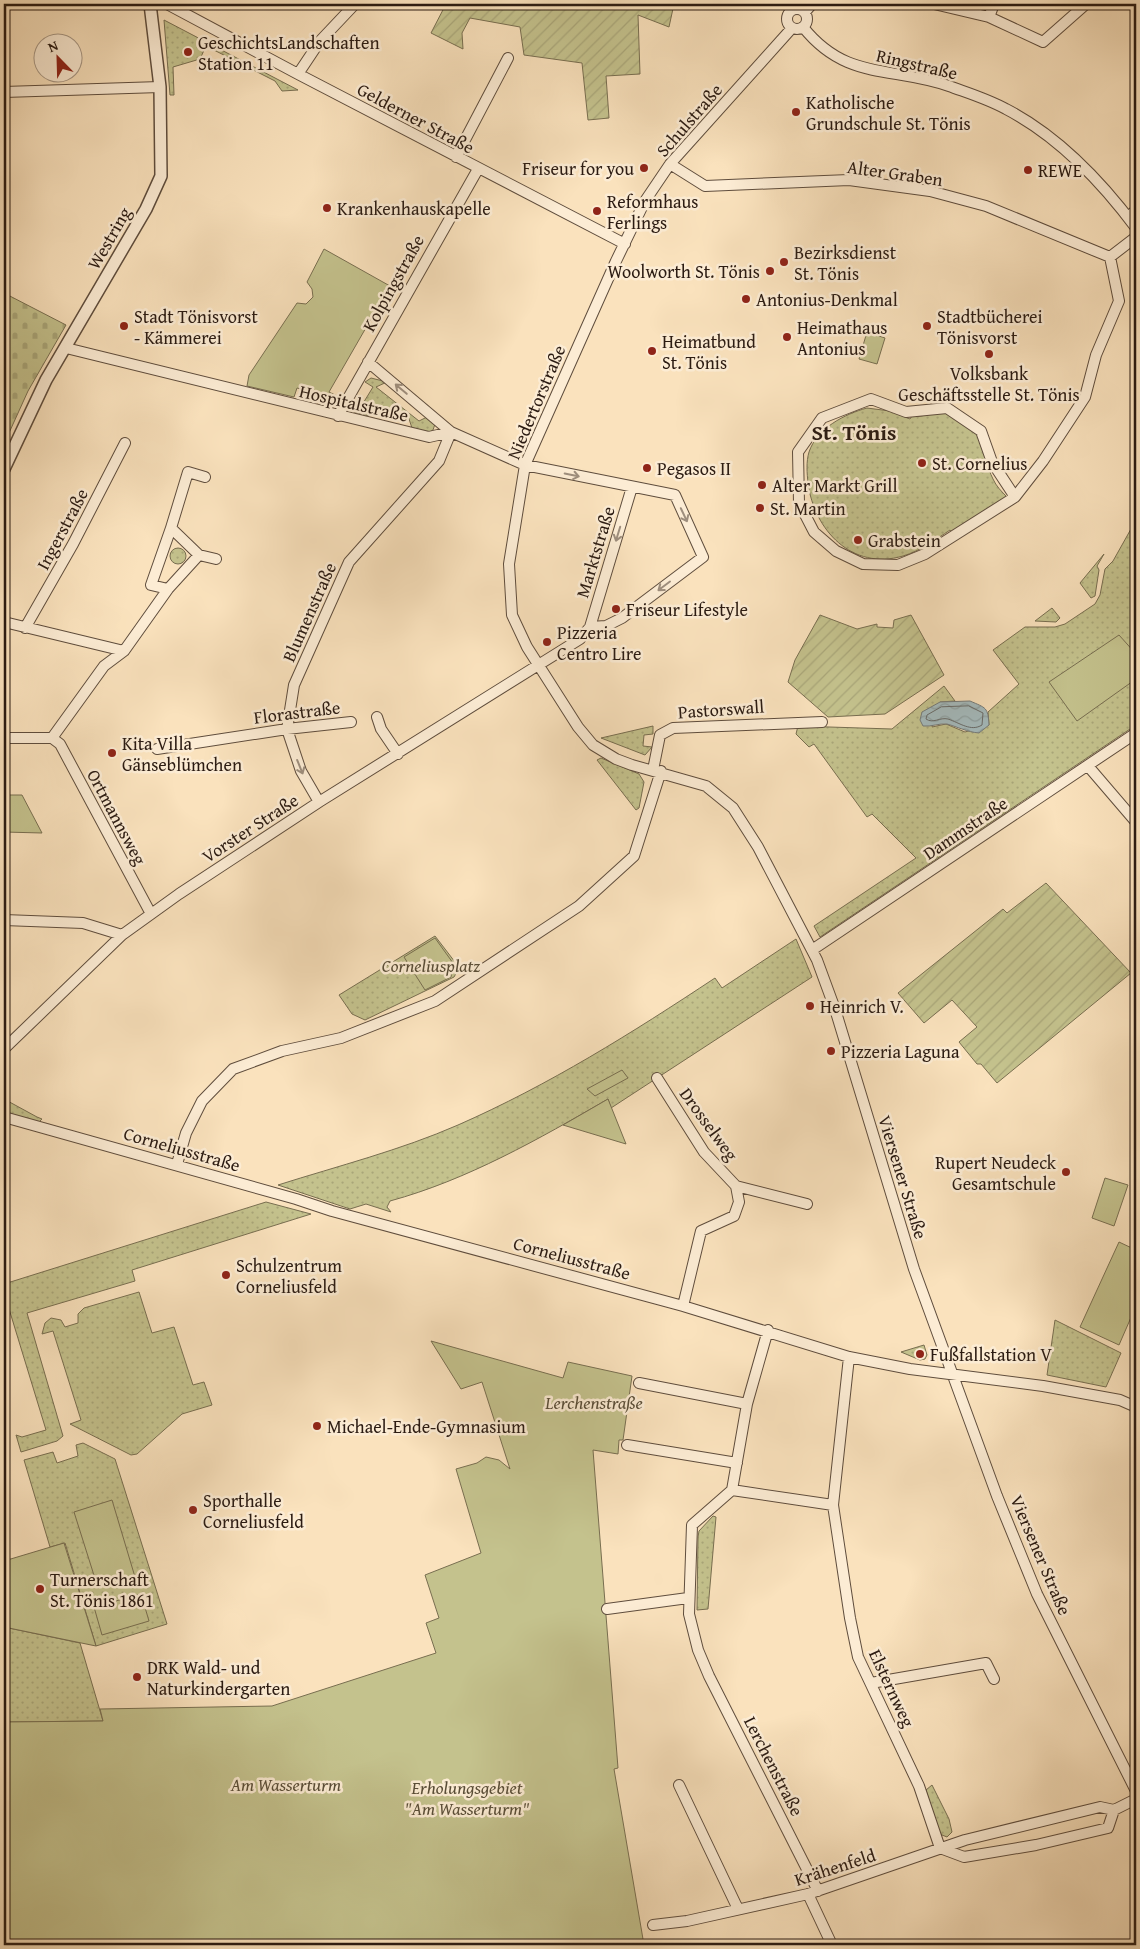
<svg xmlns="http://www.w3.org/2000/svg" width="1140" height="1949" viewBox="0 0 1140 1949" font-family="'Gentium Book Plus',serif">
  <defs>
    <pattern id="grass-dots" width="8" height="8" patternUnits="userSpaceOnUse" patternTransform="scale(1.25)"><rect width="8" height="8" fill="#c4c28d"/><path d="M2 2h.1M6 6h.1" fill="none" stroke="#a9a679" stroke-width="1.8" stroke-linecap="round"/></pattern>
    <pattern id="cemetery-stones" width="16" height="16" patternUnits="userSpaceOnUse" patternTransform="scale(1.25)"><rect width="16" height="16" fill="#c4c28d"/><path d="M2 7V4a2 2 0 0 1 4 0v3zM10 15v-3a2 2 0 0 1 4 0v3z" fill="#a9a679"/></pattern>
    <pattern id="garden-furrows" width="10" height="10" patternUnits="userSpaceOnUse" patternTransform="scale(1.25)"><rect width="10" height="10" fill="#c4c28d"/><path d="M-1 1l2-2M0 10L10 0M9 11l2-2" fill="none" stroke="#a9a679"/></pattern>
    <pattern id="water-waves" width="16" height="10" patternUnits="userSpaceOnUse" patternTransform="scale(1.25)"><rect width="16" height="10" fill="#a4babd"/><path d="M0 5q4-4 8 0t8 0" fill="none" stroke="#8d9fa1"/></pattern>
  </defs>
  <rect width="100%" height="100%" fill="#fae2bd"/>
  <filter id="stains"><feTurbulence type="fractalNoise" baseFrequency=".004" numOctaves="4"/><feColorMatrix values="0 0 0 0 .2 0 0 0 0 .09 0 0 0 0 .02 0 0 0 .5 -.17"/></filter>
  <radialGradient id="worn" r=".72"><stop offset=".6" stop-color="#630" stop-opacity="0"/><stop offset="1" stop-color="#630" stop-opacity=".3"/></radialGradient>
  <path fill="url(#grass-dots)" stroke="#786e50" d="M164,20L298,90L282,91L275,81L206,46L200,59L173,67L174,95H170Z
    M371,378L387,382L376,387L419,421L429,416L435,424L433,430L428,433L412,428L408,416L365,404L369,416L354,412L352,406L354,401L362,405L373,387L365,382Z
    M867,408L890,411L910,419L912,416C925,418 931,411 942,412C950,413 957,418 963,422C989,439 981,455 993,479C996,486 1002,492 1007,497L952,533L950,530C935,540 920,551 903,556C852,571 814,530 808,483C807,473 806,462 809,452C817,428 845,414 867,408Z
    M1136,520V725L820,937L814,926L916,858L872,814L867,817L814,744L809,747L796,734L798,726L892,729L944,686L955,701L940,702L932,727L946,724L965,732L989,725L988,712L1019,684L993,650L1025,627H1055L1065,624L1095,604L1100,595L1105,569L1113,561Z
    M170 556a8 8 0 1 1 16 0a8 8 0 1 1-16 0Z
    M1104,554L1097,566L1099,570L1095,596L1091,598L1080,583Z
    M1052,608L1060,618L1056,622L1035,621Z
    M653,726V734L644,735L643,746L652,747L645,755L601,738Z
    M601,758L639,774L644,782L639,808L636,810L597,760Z
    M435,936L455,962L458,970L454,977L365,1020L352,1014L339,995Z
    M796,939L812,977L611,1108L608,1099C539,1139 467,1180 390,1201L387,1207L391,1212L366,1204L350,1209L278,1185C338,1166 401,1150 458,1125C549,1085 632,1033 715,978L722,988Z
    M4,1099L37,1117L42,1119L39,1122L4,1112Z
    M266,1202L311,1214L132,1270L135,1281L27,1313L63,1436L57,1441L21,1452L16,1435L22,1437L46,1430L6,1299L4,1300V1284Z
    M139,1292L152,1333L174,1327L193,1385L204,1382L212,1405L182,1414L137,1454L131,1455L70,1424L81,1420L53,1331L42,1334L45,1323L51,1318L61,1320L65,1327L78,1323V1314L84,1308Z
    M1055,1320L1121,1353L1106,1387L1047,1375Z
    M924,1345L927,1355L925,1359L920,1360L901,1352Z
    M83,1443L115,1459L167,1624L96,1646L65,1543L50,1547L24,1460L53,1452L57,1463L78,1456L76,1445Z
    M713,1516L716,1517L708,1609L697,1610L698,1537L699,1531Z
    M4,1627L80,1643L103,1721L4,1722Z
    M932,1785L949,1819L952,1832L947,1837L942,1835L937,1829L926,1790Z"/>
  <path fill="url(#cemetery-stones)" stroke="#786e50" d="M4,293L66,325L28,391L4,444Z"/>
  <path fill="#c4c28d" stroke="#786e50" d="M324,249L390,286L329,392L341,398L335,404H320L322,394L297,388L294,397L247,386L249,375L297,303L306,304L313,297L312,289L307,282Z
    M867,332L885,338L877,364L859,359Z
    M1119,635L1136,654V679L1077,721L1049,682Z
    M4,795H22L42,833L4,832Z
    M435,938L453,963L451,977L425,990L404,957Z
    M622,1070L628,1078L595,1096L587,1089Z
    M608,1099L626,1144L563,1125Z
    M1105,1178L1128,1185L1114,1226L1092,1218Z
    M1119,1242L1136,1250V1306L1119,1345L1080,1327Z
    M431,1341L563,1378L568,1362L632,1376L623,1440H619L618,1454L593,1450L618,1768L614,1769L644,1945H4V1722L103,1721L100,1709L272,1706L436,1653L426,1623L439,1618L425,1575L481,1553L456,1469L477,1463L486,1457L499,1460L510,1469L482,1382L461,1389Z
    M112,1500L135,1577L98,1588L74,1512Z
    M64,1543L96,1646L4,1627V1561Z
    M141,1594L149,1621L102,1635L94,1607Z"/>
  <path fill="url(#garden-furrows)" stroke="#786e50" d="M446,4H674L669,27L638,15L640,74L606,76L609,118L588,120L582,63L524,55L520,27L470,18L462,33L463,49L431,33Z
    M820,615L857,629L877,624V627L893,628L894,620L911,615L944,675L885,714L828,717L788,682L795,660Z
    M1046,883L1131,973L997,1083L981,1064H977L959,1042L977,1027L952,1000L924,1023L898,993L1003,909L1007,913Z"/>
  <path fill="url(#water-waves)" stroke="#747a79" d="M970,701C986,708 988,707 989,725L979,733C967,732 958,727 947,724C940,723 931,727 923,726L920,720L922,712L940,702Z"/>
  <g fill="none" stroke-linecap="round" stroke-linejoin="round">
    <path stroke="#686a68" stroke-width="1" d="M969,706L983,713L982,725C971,732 960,723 948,719C940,717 933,724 926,719L927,715L941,707Z"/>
    <defs>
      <path id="minor" d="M167,4L298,74L625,244
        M934,4L989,17L1043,42L1086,4
        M787 19a10 10 0 1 1 20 0a10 10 0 1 1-20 0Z
        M805,12L812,4
        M989,17L994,4
        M803,27C846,81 891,66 949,86C968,93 988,99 1006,109C1058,136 1101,181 1136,228
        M792,28L670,164L645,201L616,261L525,465L509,564L512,615L527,647L578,727L593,745L616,759L632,765L706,786L733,808L758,847L817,960L835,1009L914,1269L997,1496L1037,1594L1136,1791
        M298,74L320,41L355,4
        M4,92L160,87
        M456,157L508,58
        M670,164L705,186L849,180L930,191L986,206L1110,257
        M1128,217L1136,210
        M871,399L906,412L947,408L981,431L992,462L1015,497L925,554L898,565L863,564L836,551L814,532L799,503L798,452L822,418Z
        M338,416L478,169
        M1015,497L1043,461L1085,397L1096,355L1119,301L1110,257L1136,237
        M199,555L171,528L188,472L205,477
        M168,589L151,585L171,528
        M4,622L124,651
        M590,627L632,487
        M25,628L73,544L125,443
        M377,717L381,729L398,754
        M4,738H52L60,744L151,914
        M52,738L104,666L124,651L168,589L199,555L216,559
        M157,749L287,729L351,722
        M1088,766L1136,822
        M653,770L660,735L673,728L822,722
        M319,802L301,771L287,729L294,685L349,562L439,461L451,432L368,362
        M4,920L83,923L122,935
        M812,950L1136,733
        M4,1049L122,935L179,894L319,802L580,639L590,627L606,626L622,618L703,557L675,495L525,465L451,432L429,437L66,348
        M657,1078L704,1152L736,1186
        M4,1117L296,1199L332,1211L683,1306L849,1357L910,1369L1043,1386L1120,1400L1136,1407
        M177,1164L186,1133L202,1101L233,1069L282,1051L341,1038L435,1001L579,906L634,856L661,771
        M683,1306L701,1231L734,1216L739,1202L736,1186L807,1204
        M768,1330L747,1404L732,1490L692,1525L689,1614L698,1650L709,1676L818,1891
        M849,1357L833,1505L850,1618L858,1657L919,1786L940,1848L964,1857L1036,1845L1108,1828L1114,1810
        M639,1383L747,1404
        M627,1445L737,1463
        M732,1490L833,1505
        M607,1609L688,1598
        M871,1683L986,1663L994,1679
        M679,1785L738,1909
        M808,1894L832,1945
        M653,1925L687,1921L808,1894L965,1840L1100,1807L1114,1810L1136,1799"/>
      <path id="tertiary" d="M4,469L46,380L146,209L161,176L160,87L150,4"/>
    </defs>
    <use href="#minor" stroke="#5f4d3d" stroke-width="12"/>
    <use href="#tertiary" stroke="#5f4d3d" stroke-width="14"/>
    <use href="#minor" stroke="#fcecd4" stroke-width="10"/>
    <use href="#tertiary" stroke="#fcecd4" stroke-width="11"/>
  </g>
  <defs><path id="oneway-shaft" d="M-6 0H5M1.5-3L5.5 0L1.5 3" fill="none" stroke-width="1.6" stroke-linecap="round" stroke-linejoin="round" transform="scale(1.25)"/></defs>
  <g stroke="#9e8e7d">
    <use href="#oneway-shaft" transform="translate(401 389) rotate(-140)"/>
    <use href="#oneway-shaft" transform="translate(572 475) rotate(12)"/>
    <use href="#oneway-shaft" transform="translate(684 515) rotate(65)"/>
    <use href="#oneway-shaft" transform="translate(618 534) rotate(107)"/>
    <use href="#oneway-shaft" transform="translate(664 586) rotate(143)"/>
    <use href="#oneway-shaft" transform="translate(300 767) rotate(68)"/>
  </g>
  <g fill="#8f2418" stroke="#fcecd4" stroke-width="2">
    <circle cx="188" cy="52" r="5"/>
    <circle cx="796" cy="112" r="5"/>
    <circle cx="644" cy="168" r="5"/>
    <circle cx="1028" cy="170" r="5"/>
    <circle cx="327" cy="208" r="5"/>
    <circle cx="597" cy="211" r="5"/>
    <circle cx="784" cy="262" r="5"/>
    <circle cx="770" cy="271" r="5"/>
    <circle cx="746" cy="299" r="5"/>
    <circle cx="124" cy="326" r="5"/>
    <circle cx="927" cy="326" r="5"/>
    <circle cx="787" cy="337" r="5"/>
    <circle cx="652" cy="351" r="5"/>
    <circle cx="989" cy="354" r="5"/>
    <circle cx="922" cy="463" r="5"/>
    <circle cx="647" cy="468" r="5"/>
    <circle cx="762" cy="485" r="5"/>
    <circle cx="760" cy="508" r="5"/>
    <circle cx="858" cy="540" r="5"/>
    <circle cx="616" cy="609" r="5"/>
    <circle cx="547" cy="642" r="5"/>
    <circle cx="112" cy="753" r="5"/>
    <circle cx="810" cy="1006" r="5"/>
    <circle cx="831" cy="1051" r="5"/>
    <circle cx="1066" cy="1172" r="5"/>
    <circle cx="226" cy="1275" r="5"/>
    <circle cx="920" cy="1354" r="5"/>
    <circle cx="317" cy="1426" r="5"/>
    <circle cx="193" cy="1510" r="5"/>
    <circle cx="40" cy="1589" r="5"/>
    <circle cx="137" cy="1677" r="5"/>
  </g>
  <g text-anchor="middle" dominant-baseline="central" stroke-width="5" stroke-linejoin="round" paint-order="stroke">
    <g font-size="18" fill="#2b1b12" stroke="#fcecd4" text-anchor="start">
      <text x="198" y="42">GeschichtsLandschaften<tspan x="198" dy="21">Station 11</tspan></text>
      <text x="806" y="102">Katholische<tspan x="806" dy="21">Grundschule St. Tönis</tspan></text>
      <text x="634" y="168" text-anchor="end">Friseur for you</text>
      <text x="1038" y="170">REWE</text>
      <text x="607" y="201">Reformhaus<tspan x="607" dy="21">Ferlings</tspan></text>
      <text x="337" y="208">Krankenhauskapelle</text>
      <text x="794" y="252">Bezirksdienst<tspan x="794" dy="21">St. Tönis</tspan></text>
      <text x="760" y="271" text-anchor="end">Woolworth St. Tönis</text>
      <text x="756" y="299">Antonius-Denkmal</text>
      <text x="134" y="316">Stadt Tönisvorst<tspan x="134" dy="21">- Kämmerei</tspan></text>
      <text x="937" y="316">Stadtbücherei<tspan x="937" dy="21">Tönisvorst</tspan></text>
      <text x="797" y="327">Heimathaus<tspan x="797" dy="21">Antonius</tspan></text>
      <text x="662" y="341">Heimatbund<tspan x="662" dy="21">St. Tönis</tspan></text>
      <text x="989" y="373" text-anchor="middle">Volksbank<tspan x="989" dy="21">Geschäftsstelle St. Tönis</tspan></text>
      <text x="932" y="463">St. Cornelius</text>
      <text x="657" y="468">Pegasos II</text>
      <text x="772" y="485">Alter Markt Grill</text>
      <text x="770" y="508">St. Martin</text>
      <text x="868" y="540">Grabstein</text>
      <text x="626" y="609">Friseur Lifestyle</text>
      <text x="557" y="632">Pizzeria<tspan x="557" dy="21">Centro Lire</tspan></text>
      <text x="122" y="743">Kita Villa<tspan x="122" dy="21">Gänseblümchen</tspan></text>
      <text x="820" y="1006">Heinrich V.</text>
      <text x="841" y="1051">Pizzeria Laguna</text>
      <text x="1056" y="1162" text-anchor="end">Rupert Neudeck<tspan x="1056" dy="21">Gesamtschule</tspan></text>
      <text x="236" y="1265">Schulzentrum<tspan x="236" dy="21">Corneliusfeld</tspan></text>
      <text x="930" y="1354">Fußfallstation V</text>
      <text x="327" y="1426">Michael-Ende-Gymnasium</text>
      <text x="203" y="1500">Sporthalle<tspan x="203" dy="21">Corneliusfeld</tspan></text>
      <text x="50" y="1579">Turnerschaft<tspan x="50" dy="21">St. Tönis 1861</tspan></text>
      <text x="147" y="1667">DRK Wald- und<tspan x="147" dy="21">Naturkindergarten</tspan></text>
    </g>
    <g font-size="18" fill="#2b1b12" stroke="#fcecd4">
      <text transform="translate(917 64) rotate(13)">Ringstraße</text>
      <text transform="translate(416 118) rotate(28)">Gelderner Straße</text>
      <text transform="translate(689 120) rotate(-49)">Schulstraße</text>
      <text transform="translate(895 173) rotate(8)">Alter Graben</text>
      <text transform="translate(109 238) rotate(-60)">Westring</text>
      <text transform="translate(393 283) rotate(-61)">Kolpingstraße</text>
      <text transform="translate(536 402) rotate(-67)">Niedertorstraße</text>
      <text transform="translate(354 403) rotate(13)">Hospitalstraße</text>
      <text transform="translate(62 529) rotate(-62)">Ingerstraße</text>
      <text transform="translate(595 552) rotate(-73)">Marktstraße</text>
      <text transform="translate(309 612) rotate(-66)">Blumenstraße</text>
      <text transform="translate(721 709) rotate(-4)">Pastorswall</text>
      <text transform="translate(297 712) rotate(-7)">Florastraße</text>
      <text transform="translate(117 817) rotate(62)">Ortmannsweg</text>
      <text transform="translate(250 828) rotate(-33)">Vorster Straße</text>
      <text transform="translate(965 828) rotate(-34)">Dammstraße</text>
      <text transform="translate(709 1124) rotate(54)">Drosselweg</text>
      <text transform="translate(182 1149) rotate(16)">Corneliusstraße</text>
      <text transform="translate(903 1177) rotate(73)">Viersener Straße</text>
      <text transform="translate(572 1258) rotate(15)">Corneliusstraße</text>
      <text transform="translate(1041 1555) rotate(67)">Viersener Straße</text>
      <text transform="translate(892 1688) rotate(65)">Elsternweg</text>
      <text transform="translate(774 1766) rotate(63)">Lerchenstraße</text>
      <text transform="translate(835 1867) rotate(-18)">Krähenfeld</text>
    </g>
    <g font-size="18" font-style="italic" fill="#594d37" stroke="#fcecd4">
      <text x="431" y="965">Corneliusplatz</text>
      <text x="594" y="1402">Lerchenstraße</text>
      <text x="286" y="1784">Am Wasserturm</text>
      <text x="467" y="1787">Erholungsgebiet<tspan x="467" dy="21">"Am Wasserturm"</tspan></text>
    </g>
    <g font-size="22" font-weight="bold" fill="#2b1b12" stroke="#fcecd4">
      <text x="854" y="432">St. Tönis</text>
    </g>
  </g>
  <rect width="1140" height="1949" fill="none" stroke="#fae2bd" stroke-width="20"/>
  <rect x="5" y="5" width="1130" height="1939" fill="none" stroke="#2b1b12" stroke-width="2.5"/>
  <rect x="10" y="10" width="1120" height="1929" fill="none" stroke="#2b1b12"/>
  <g transform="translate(58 58) rotate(337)"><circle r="24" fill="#fcecd4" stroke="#a89886"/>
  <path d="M0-4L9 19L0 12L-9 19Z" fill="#8f2418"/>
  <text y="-8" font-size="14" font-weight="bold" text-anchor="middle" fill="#2b1b12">N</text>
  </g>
  <rect width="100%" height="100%" filter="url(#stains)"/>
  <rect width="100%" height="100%" fill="url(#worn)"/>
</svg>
